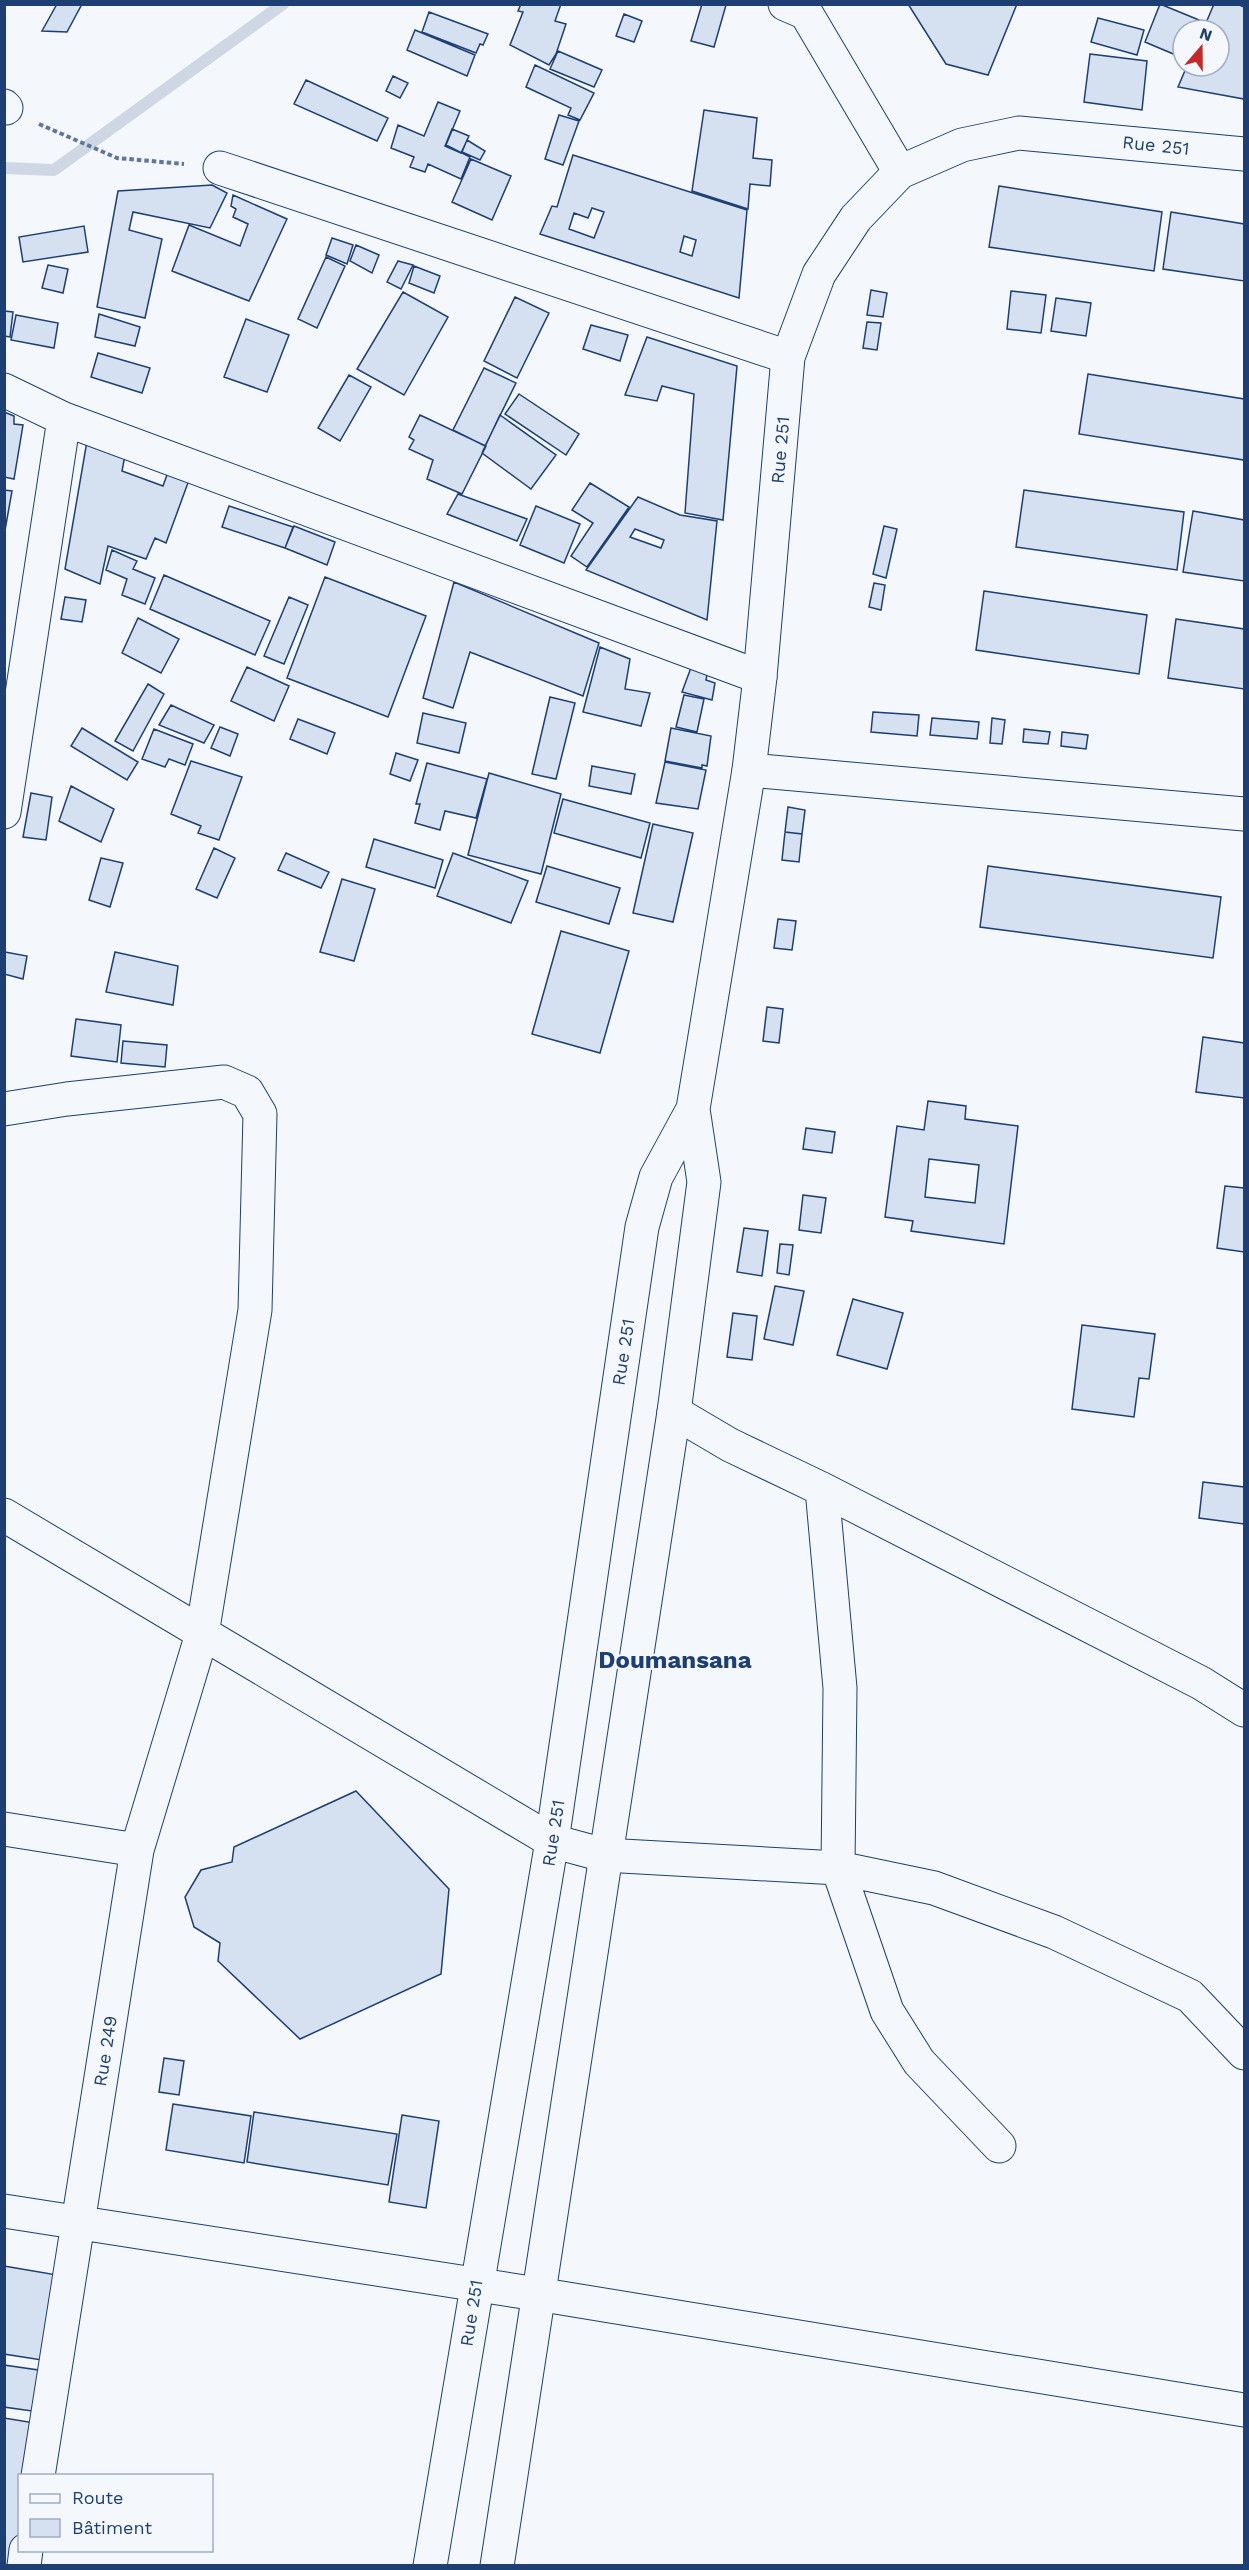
<svg xmlns="http://www.w3.org/2000/svg" width="1249" height="2570" viewBox="0 0 1249 2570" font-family="'Work Sans',sans-serif">
  <rect width="100%" height="100%" fill="#f4f7fb"/>
  <g fill="none" stroke-linecap="round" stroke-linejoin="round">
    <path stroke="#cfd7e4" stroke-width="12" d="M4,168L54,170L283,4"/>
  </g>
  <path fill="#d5e0f0" stroke="#1d3f73" stroke-width="1.5" fill-rule="evenodd" d="M57,4H82L67,32L42,31Z
    M521,4H561L555,21L566,24L556,54L549,65L510,45L523,12L518,11Z
    M702,4L726,5L714,47L691,41Z
    M908,4H1017L988,75L946,64Z
    M1160,4L1199,20L1195,30H1183V58L1145,42Z
    M1214,4H1237L1244,7V99L1178,87L1187,66H1219V30H1203Z
    M429,12L488,34L483,45L480,44L476,53L422,32Z
    M624,14L642,21L634,42L616,36Z
    M1098,18L1144,30L1137,55L1091,42Z
    M415,30L475,55L467,76L407,50Z
    M558,51L602,70L594,87L550,69Z
    M1090,54L1147,61L1142,110L1084,102Z
    M535,65L594,93L580,120L568,115L571,108L526,87Z
    M393,76L408,83L400,98L386,91Z
    M306,80L388,118L377,141L294,104Z
    M438,102L460,111L446,145L470,157L461,179L428,164L425,172L410,167L414,157L391,148L398,125L424,136Z
    M704,110L757,118L753,158L772,160L770,186L750,184L748,209L692,191Z
    M559,115L579,121L563,165L545,159Z
    M452,129L469,136L461,153L445,146Z
    M467,140L485,151L480,160L462,152Z
    M573,155L747,210L739,298L540,234L552,206L557,207ZM592,208L604,212L594,238L569,229L574,213L588,218ZM684,236L696,240L692,256L680,252Z
    M471,159L511,176L492,220L452,202Z
    M212,185L227,193L210,228L133,212L129,230L162,239L145,318L97,307L118,191Z
    M999,186L1162,212L1154,271L989,247Z
    M233,195L287,219L249,301L172,271L189,225L240,246L248,224L233,217L236,209L231,206Z
    M1171,212L1244,224V281L1163,269Z
    M84,226L88,252L23,262L19,237Z
    M332,238L353,245L347,264L326,255Z
    M356,245L379,255L372,273L350,261Z
    M326,257L345,266L317,328L298,319Z
    M398,261L413,265L401,289L387,282Z
    M48,265L68,269L63,293L42,288Z
    M414,266L440,276L434,293L409,283Z
    M871,290L887,293L883,317L867,315Z
    M1011,291L1046,295L1041,333L1007,329Z
    M403,292L448,317L404,395L357,369Z
    M515,297L549,313L517,378L484,361Z
    M1056,298L1091,303L1086,336L1051,331Z
    M4,311L13,312L10,337L4,336Z
    M99,314L140,327L135,346L95,337Z
    M16,315L58,323L54,348L11,340Z
    M246,319L289,335L267,392L224,377Z
    M867,322L881,323L877,350L863,348Z
    M591,325L628,335L620,361L583,349Z
    M647,337L737,366L723,520L685,513L694,394L662,386L657,401L625,395Z
    M98,353L150,368L142,393L91,377Z
    M484,368L516,383L485,446L453,430Z
    M1088,374L1244,399V460L1079,434Z
    M349,375L371,387L340,441L318,428Z
    M519,394L579,434L566,455L505,414Z
    M4,412L14,416V424L23,425L14,479L4,477Z
    M420,415L486,446L462,494L427,479L433,460L409,449L414,440L409,437Z
    M500,415L556,455L531,489L482,453Z
    M87,441L125,455L122,471L163,486L168,472L189,480L166,543L155,538L146,559L108,546L100,584L65,569Z
    M590,483L629,507L587,567L571,556L593,523L572,510Z
    M4,490L12,491L4,536Z
    M1024,490L1184,512L1177,570L1016,547Z
    M458,494L527,519L517,541L447,514Z
    M638,497L680,515L717,521L707,620L586,570ZM635,529L664,540L661,548L630,537Z
    M229,506L293,527L285,548L222,527Z
    M536,506L580,524L564,563L520,545Z
    M1193,511L1244,520V581L1183,572Z
    M294,526L335,542L327,565L285,548Z
    M884,526L897,529L886,578L873,574Z
    M112,550L137,561L133,569L155,578L145,604L122,595L127,579L106,570Z
    M164,575L270,621L255,655L150,609Z
    M325,577L426,616L388,717L287,678Z
    M454,582L599,643L583,696L470,652L453,708L423,698Z
    M874,583L885,585L881,610L869,607Z
    M984,591L1147,615L1139,674L976,650Z
    M65,597L86,600L82,622L61,619Z
    M289,597L308,605L284,664L264,656Z
    M138,618L179,639L161,673L122,653Z
    M1176,619L1244,629V689L1168,678Z
    M600,647L630,659L625,689L650,693L641,726L583,712Z
    M693,662L709,665L706,680L715,683L712,700L682,692Z
    M247,667L289,686L274,721L231,701Z
    M148,684L164,694L133,751L115,741Z
    M684,695L704,699L697,732L676,727Z
    M550,697L575,703L556,779L532,774Z
    M171,705L214,725L204,743L159,725Z
    M873,712L919,715L917,736L871,732Z
    M423,713L466,723L459,753L417,743Z
    M932,718L979,722L977,739L930,735Z
    M992,718L1005,720L1002,744L990,743Z
    M298,719L335,733L327,754L290,739Z
    M220,727L238,734L230,756L211,748Z
    M82,728L138,762L127,780L71,746Z
    M671,728L711,736L707,766L702,765V768L665,761Z
    M154,729L193,744L185,765L169,759L165,767L142,759Z
    M1024,729L1050,732L1048,744L1023,742Z
    M1062,732L1088,735L1086,749L1061,746Z
    M396,753L418,760L410,781L390,774Z
    M191,761L242,777L219,840L198,833L201,826L171,814Z
    M665,762L706,770L698,809L656,803Z
    M427,763L487,779L476,818L445,811L440,830L415,823L420,804H416Z
    M592,766L635,774L631,794L589,786Z
    M489,773L561,794L541,874L468,855Z
    M71,786L114,809L101,842L59,821Z
    M31,793L52,797L46,840L23,837Z
    M563,799L650,823L641,858L554,833Z
    M788,807L805,810L802,834L785,832Z
    M653,824L693,833L673,922L633,913Z
    M785,832L802,834L799,862L782,860Z
    M374,839L443,860L435,888L366,867Z
    M214,848L235,858L217,898L196,889Z
    M286,853L329,872L321,888L278,870Z
    M453,853L528,881L511,923L437,896Z
    M101,858L123,863L110,907L89,900Z
    M547,866L620,888L609,924L536,902Z
    M988,866L1221,897L1213,958L980,927Z
    M342,879L375,889L354,961L320,952Z
    M778,919L796,921L792,950L774,948Z
    M561,931L629,951L600,1053L532,1034Z
    M5,952L27,956L23,979L4,974Z
    M115,952L178,966L173,1005L106,992Z
    M767,1007L783,1009L779,1043L763,1041Z
    M76,1019L121,1025L117,1062L71,1056Z
    M1203,1037L1244,1043V1098L1196,1092Z
    M123,1041L167,1045L165,1067L121,1063Z
    M928,1101L966,1106L965,1119L1018,1126L1004,1244L911,1231L913,1221L885,1217L897,1126L924,1130ZM929,1159L979,1165L975,1203L925,1197Z
    M806,1128L835,1132L832,1153L803,1149Z
    M1225,1186L1244,1188V1252L1217,1248Z
    M803,1195L826,1198L821,1233L799,1230Z
    M744,1228L768,1231L762,1276L737,1272Z
    M780,1244L793,1245L789,1275L777,1273Z
    M775,1286L804,1291L793,1345L764,1339Z
    M853,1299L903,1313L887,1369L837,1355Z
    M733,1313L757,1316L752,1360L727,1357Z
    M1082,1325L1155,1334L1149,1379L1139,1378L1134,1417L1072,1409Z
    M1203,1482L1244,1487V1524L1199,1518Z
    M356,1791L449,1889L441,1974L300,2039L218,1961L220,1943L194,1927L185,1897L201,1870L232,1862L234,1847Z
    M164,2058L184,2061L179,2095L159,2092Z
    M173,2104L251,2116L244,2163L166,2150Z
    M254,2112L397,2134L388,2185L247,2162Z
    M402,2115L439,2121L426,2208L389,2202Z
    M4,2266L63,2276L48,2361L4,2354Z
    M4,2365L45,2371L39,2412L4,2407Z
    M4,2418L41,2424L32,2476H20L18,2566H4Z"/>
  <g fill="none" stroke-linecap="round" stroke-linejoin="round">
    <defs>
      <path id="minor" d="M785,4L806,13L900,172
        M4,106L6,108
        M220,168L788,357
        M4,390L64,419L760,677
        M749,770L1244,814
        M4,812L64,419
        M4,1109L67,1099L224,1082L247,1092L260,1114L255,1310L202,1634L137,1850L38,2476
        M674,1412L730,1445L822,1489L840,1688L838,1868L887,2011L919,2062L999,2146
        M822,1489L1201,1683L1244,1710
        M4,1515L552,1841L604,1855L838,1868L934,1888L1054,1932L1190,1996L1244,2053
        M4,1829L137,1850
        M4,2211L537,2294L1244,2410
        M24,2566L26,2550"/>
      <path id="major" d="M430,2566L552,1841L642,1227L656,1177L693,1109
        M497,2566L674,1412L704,1182L693,1109L749,770L760,677L788,357L819,274L856,218L900,172L962,145L1019,133L1244,154"/>
    </defs>
    <use href="#minor" stroke="#1d3f73" stroke-width="35"/>
    <use href="#major" stroke="#1d3f73" stroke-width="35"/>
    <path stroke="#5e769c" stroke-width="4" stroke-dasharray="4.5 3" stroke-linecap="butt" d="M39,124L117,158L184,164"/>
    <use href="#minor" stroke="#f4f7fb" stroke-width="33"/>
    <use href="#major" stroke="#f4f7fb" stroke-width="33"/>
  </g>
  <g text-anchor="middle" dominant-baseline="central" stroke-width="4.5" stroke-linejoin="round" paint-order="stroke">
    <g font-size="18" fill="#1d3f73" stroke="#f4f7fb">
      <text transform="translate(1156 145) rotate(6)">Rue 251</text>
      <text transform="translate(780 450) rotate(-85)">Rue 251</text>
      <text transform="translate(623 1352) rotate(-81)">Rue 251</text>
      <text transform="translate(553 1833) rotate(-81)">Rue 251</text>
      <text transform="translate(105 2051) rotate(-81)">Rue 249</text>
      <text transform="translate(471 2313) rotate(-81)">Rue 251</text>
    </g>
    <g font-size="24" font-weight="bold" fill="#1d3f73" stroke="#f4f7fb">
      <text x="675" y="1660">Doumansana</text>
    </g>
  </g>
  <rect width="1249" height="2570" fill="none" stroke="#1d3f73" stroke-width="12"/>
  <rect x="18" y="2474" width="195" height="78" fill="#f4f7fb" stroke="#9eadc5" stroke-width="1.5"/>
  <rect x="30" y="2494" width="30" height="9" fill="#f4f7fb" stroke="#9eadc5" stroke-width="1.5"/>
  <text x="72" y="2504" font-size="18" fill="#1d3f73">Route</text>
  <rect x="30" y="2519" width="30" height="18" fill="#d5e0f0" stroke="#9eadc5" stroke-width="1.5"/>
  <text x="72" y="2534" font-size="18" fill="#1d3f73">Bâtiment</text>
  <g transform="translate(1201 48) rotate(20)"><circle r="28" fill="#f4f7fb" stroke="#9eadc5" stroke-width="1.5"/>
  <path d="M0-4.5L10 22L0 15L-10 22Z" fill="#c62828"/>
  <text y="-9" font-size="16" font-weight="bold" text-anchor="middle" fill="#1d3f73">N</text>
  </g>
</svg>
